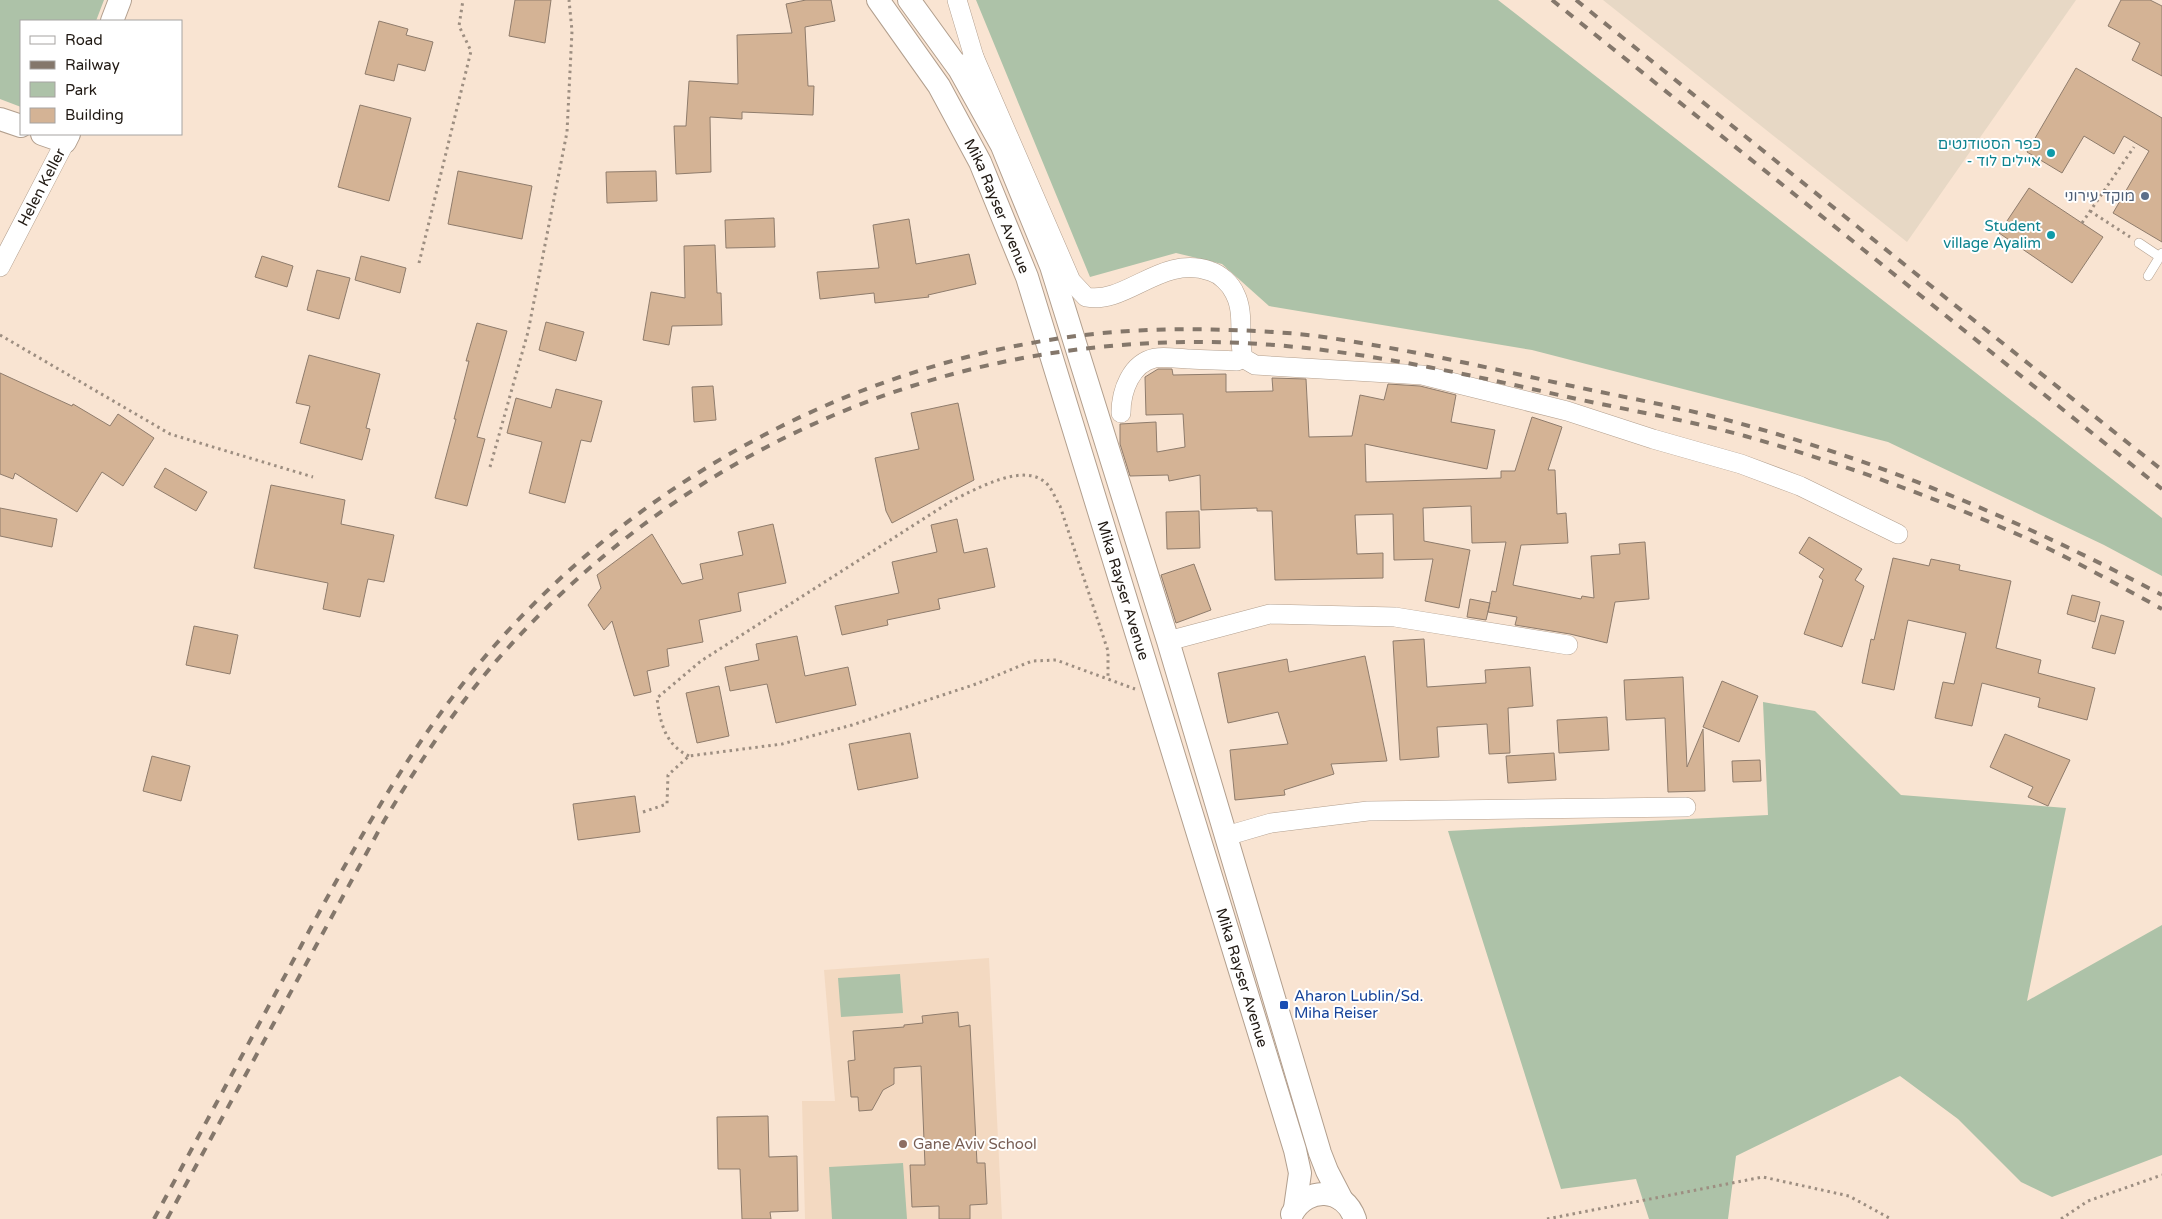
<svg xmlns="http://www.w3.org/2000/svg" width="2162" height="1219" viewBox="0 0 2162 1219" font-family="'Varela Round',Heebo,sans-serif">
  <rect width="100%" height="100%" fill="#f9e4d2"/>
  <path fill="#f3d9c1" d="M989,958L1002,1219H805L802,1101H835L824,970Z"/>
  <path fill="#e7d8c5" d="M1603,0H2076L1907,242Z"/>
  <path fill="#adc2a8" d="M0,0H104L96,21H21V107L0,99Z
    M976,0H1498L2162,518V576L2104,545L1888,442L1532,350L1269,306L1222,264L1176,253L1090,277Z
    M1763,702L1815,711L1901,795L2066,808L2027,1001L2162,925V1155L2052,1197L2021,1182L1958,1119L1900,1076L1736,1156L1728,1219H1649L1636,1179L1561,1189L1448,831L1768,815Z
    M900,974L903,1013L841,1017L838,978Z
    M903,1163L907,1219H832L829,1167Z"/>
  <path fill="#d4b395" stroke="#8f7c6c" d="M515,0H551L545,43L509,36Z
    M806,0H831L835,21L805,27L808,86H814L813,115L742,112V119L710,117L711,172L676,174L674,126H686L689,81L738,84L737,35L792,33L786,4Z
    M2121,0H2150L2162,6V76L2132,60L2140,43L2108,26Z
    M379,21L408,29L406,35L433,42L425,71L398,64L394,81L365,74Z
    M2076,68L2162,118V242L2113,213L2149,151L2124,136L2114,154L2084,136L2062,173L2027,152Z
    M360,105L411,118L389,201L338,187Z
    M458,171L532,186L522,239L448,224Z
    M656,171L657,201L607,203L606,172Z
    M2029,188L2103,237L2072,283L1999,233Z
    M774,218L775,247L726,248L725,220Z
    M909,219L916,264L969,254L976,284L928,295L929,297L875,303L874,293L820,299L817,272L879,268L873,225Z
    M715,245L717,293H721L722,325L672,326L669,345L643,340L651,292L685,298L684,246Z
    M262,256L293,266L287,287L255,277Z
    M361,256L406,268L400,293L355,280Z
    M317,270L350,278L339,319L307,310Z
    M546,322L584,332L576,361L539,350Z
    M477,323L507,331L477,437L485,439L467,506L435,498L456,419H454L469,361H466Z
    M309,355L380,374L366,428L370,429L362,460L300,443L310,406L296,403Z
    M1158,369H1172L1173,375L1226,374V392L1273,391L1272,378L1306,379L1309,437L1352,436L1360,395L1384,400L1388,384L1420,386L1456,395L1451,422L1495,430L1487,469L1365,444L1366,482L1501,478V471H1515L1532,417L1562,427L1548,470H1555L1557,514L1566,513L1568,543L1521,545L1513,585L1581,599L1582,596L1594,598L1591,556L1620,554L1619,544L1645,542L1649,599L1615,602L1607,643L1570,634L1515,625L1517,617L1488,612L1492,591L1496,592L1506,542L1472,543L1471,506L1423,508L1424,541L1470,550L1459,608L1425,601L1433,559L1394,560L1393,514L1355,515L1357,554L1383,553V578L1275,580L1272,511H1257V508L1201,510L1200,475L1169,481L1168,475L1130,476L1120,444V424L1156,422L1157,452L1185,447L1183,414L1146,415L1145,377Z
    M0,373L72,406L73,404L110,426L118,414L154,438L123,486L102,472L77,512L15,473L13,479L0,474Z
    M713,386L716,420L694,422L692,387Z
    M556,389L602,401L591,442L581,440L565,503L529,493L542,442L507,433L516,398L551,408Z
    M958,403L974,480L892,523L886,511L875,458L919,449L911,413Z
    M165,468L207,492L196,511L154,487Z
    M271,485L345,500L341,524L394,535L384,582L368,579L360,617L323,609L328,583L254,568Z
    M0,508L57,519L52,547L0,536Z
    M1199,511L1200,548L1167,549L1166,512Z
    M957,519L964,553L987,548L995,587L938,599L940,609L887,620L888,625L842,635L835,606L899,593L892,562L937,552L931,525Z
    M773,524L786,583L738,593L741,611L699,620L703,642L667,649L669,666L647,671L651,692L634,696L612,621L604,630L588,605L601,588L597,575L652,534L682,584L703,579L700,564L743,555L738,532Z
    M1809,537L1862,569L1855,580L1864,586L1842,647L1804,634L1823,580L1819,577L1824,569L1799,553Z
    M1893,558L1929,566L1931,559L1960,565L1959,570L2011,581L1996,648L2041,660L2038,673L2095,688L2087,720L2038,707L2040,698L1982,683L1972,726L1935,718L1943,682L1954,684L1966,633L1908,620L1894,690L1862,683L1871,639L1874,640Z
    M1194,564L1211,610L1176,623L1161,575Z
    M2072,595L2100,602L2095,622L2067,614Z
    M1470,599L1490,603L1486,620L1467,617Z
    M2101,615L2124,621L2115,654L2092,648Z
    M194,626L238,635L230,674L186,665Z
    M797,636L805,676L848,667L856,705L776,723L767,684L730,691L725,667L759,660L756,644Z
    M1424,639L1427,687L1486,683L1485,670L1530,667L1533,706L1508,708L1510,753L1489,754L1487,724L1437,727L1439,757L1400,760L1393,641Z
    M1365,656L1387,761L1331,764L1334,774L1284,790L1285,795L1235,800L1230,750L1288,744L1278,712L1228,723L1218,673L1287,659L1289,672Z
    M1683,677L1687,767L1703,729L1705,791L1668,792L1665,718L1626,720L1624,680Z
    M1722,681L1758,696L1739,742L1703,727Z
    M719,686L729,736L697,743L686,693Z
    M1607,717L1609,750L1559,753L1557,720Z
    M910,733L918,778L858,790L849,744Z
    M2005,734L2070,760L2048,806L2028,797L2033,787L1990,767Z
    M1554,753L1556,780L1508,783L1506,756Z
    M152,756L190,766L181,801L143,791Z
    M1760,760L1761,781L1733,782L1732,761Z
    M635,796L640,832L578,840L573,804Z
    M958,1012L959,1027L970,1025L977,1163H985L987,1204L970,1205V1219H939V1206L912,1207L910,1165H925L921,1066L894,1068V1084L883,1090L872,1110L859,1111L858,1097H851L848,1061L855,1060L853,1031L904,1027V1025L923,1023L922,1016Z
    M768,1116L769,1157L797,1156L798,1211L770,1212L771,1219H742L740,1169H718L717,1117Z"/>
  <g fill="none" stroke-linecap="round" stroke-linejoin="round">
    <defs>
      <path id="service" d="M2139,243L2160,257
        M2148,276L2162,253"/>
      <g id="minor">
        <path d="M957,0L974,57L965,65"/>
        <path d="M974,57L1071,281L1086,297C1126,305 1162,254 1210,271C1220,274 1231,284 1235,294C1245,313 1238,338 1243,358L1255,365L1422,375L1567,411L1653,439L1741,464L1800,486L1898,534"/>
        <path id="s1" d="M0,267L65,142"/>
        <path d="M1121,413C1121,391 1131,363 1155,358C1166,356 1180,359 1190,359C1206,360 1222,360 1237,361L1243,358"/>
        <path d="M1168,641L1270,614L1395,617L1568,645"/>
        <path d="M1226,836L1271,823L1368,811L1686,807"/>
      </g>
      <g id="tertiary">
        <path id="s2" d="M878,0L939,86L980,162L1027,277L1295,1150L1300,1173L1295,1208"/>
        <path d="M909,0L959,69L1002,146L1051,266L1168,641L1320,1153L1327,1171L1342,1200"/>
        <path d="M112,21L120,0"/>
        <path d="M0,119L21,126"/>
        <path d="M42,134L65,142L69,134"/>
        <path d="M1292,1214C1307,1186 1344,1187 1355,1219"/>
      </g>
    </defs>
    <use href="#service" stroke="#b29f8e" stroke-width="10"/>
    <use href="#minor" stroke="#b29f8e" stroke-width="20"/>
    <use href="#tertiary" stroke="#b29f8e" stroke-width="24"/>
    <path stroke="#9d8e81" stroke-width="3" stroke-dasharray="2.5 4" stroke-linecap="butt" d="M2090,211L2130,237
      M2082,223L2134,147
      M419,263L471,51L459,26L463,0
      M0,335L170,434L313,477
      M490,467L528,332L567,132L572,31L569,0
      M689,756C665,745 660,722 657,698L701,661L953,500C977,489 1026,460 1048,485C1053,491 1056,500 1060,506L1108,651V679
      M643,812L667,804L668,775L689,756L782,744L852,725L976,684L1032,661L1056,660L1135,689
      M1547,1219L1763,1177L1849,1196L1891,1219
      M2061,1219L2088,1201L2162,1175"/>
    <use href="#service" stroke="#fff" stroke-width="9"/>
    <use href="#minor" stroke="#fff" stroke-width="19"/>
    <use href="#tertiary" stroke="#fff" stroke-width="22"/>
    <path stroke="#84776b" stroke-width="4" stroke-dasharray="9 9" stroke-linecap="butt" d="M1552,0L2162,489
      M1576,0L1951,302L2162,470
      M154,1219C203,1128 252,1037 301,946C358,840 416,734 496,644C645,476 854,365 1076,336C1145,327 1217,328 1287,333C1315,335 1344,340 1373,345C1438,356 1503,371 1567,385C1628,398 1690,409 1749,426C1893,466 2030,525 2162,595
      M167,1219L384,821C420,761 459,702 506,650C696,440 959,330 1242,343C1352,348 1461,373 1568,397C1627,410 1687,420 1745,436C1841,463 1937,498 2028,539C2074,560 2118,585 2162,609"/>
  </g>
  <g fill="#0f9aa8" stroke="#fff" stroke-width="2">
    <circle cx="2051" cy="153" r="5"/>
    <circle cx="2051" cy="235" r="5"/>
  </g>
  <circle fill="#5c6f8a" stroke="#fff" stroke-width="2" cx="2145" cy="196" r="5"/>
  <rect fill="#1a4fb4" stroke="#fff" stroke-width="2" x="1279" y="1000" width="10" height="10" rx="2.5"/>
  <circle fill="#8d6e63" stroke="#fff" stroke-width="2" cx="903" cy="1144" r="5"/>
  <g text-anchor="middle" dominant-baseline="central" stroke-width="4" stroke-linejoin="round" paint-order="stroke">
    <g font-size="15" fill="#0d838f" stroke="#fff" text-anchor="end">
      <text x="2041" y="144">כפר הסטודנטים<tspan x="2041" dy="17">- איילים לוד</tspan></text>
      <text x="2041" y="226">Student<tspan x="2041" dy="17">village Ayalim</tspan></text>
    </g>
    <g font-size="15" fill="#201913" stroke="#fff">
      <text stroke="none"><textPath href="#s1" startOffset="90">Helen Keller</textPath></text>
      <text stroke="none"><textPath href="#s2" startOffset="239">Mika Rayser Avenue</textPath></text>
      <text stroke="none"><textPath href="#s2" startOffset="644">Mika Rayser Avenue</textPath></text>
      <text stroke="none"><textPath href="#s2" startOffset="1049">Mika Rayser Avenue</textPath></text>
    </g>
    <g font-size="15" fill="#4e5e75" stroke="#fff" text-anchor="end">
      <text x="2135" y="196">מוקד עירוני</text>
    </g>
    <g font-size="15" fill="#164399" stroke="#fff" text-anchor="start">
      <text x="1294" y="996">Aharon Lublin/Sd.<tspan x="1294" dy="17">Miha Reiser</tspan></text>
    </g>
    <g font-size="15" fill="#785e54" stroke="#fff" text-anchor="start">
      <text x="913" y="1144">Gane Aviv School</text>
    </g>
  </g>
  <rect x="20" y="20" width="162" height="115" fill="#ffffff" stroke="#a6a3a1"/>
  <rect x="30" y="36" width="25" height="8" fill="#ffffff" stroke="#a6a3a1"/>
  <text x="65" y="45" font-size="15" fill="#201913">Road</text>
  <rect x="30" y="61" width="25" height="8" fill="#84776b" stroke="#a6a3a1"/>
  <text x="65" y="70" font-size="15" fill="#201913">Railway</text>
  <rect x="30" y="82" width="25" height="15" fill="#adc2a8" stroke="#a6a3a1"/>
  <text x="65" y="95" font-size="15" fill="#201913">Park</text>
  <rect x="30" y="108" width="25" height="15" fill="#d4b395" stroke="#a6a3a1"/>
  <text x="65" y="120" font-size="15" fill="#201913">Building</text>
</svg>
